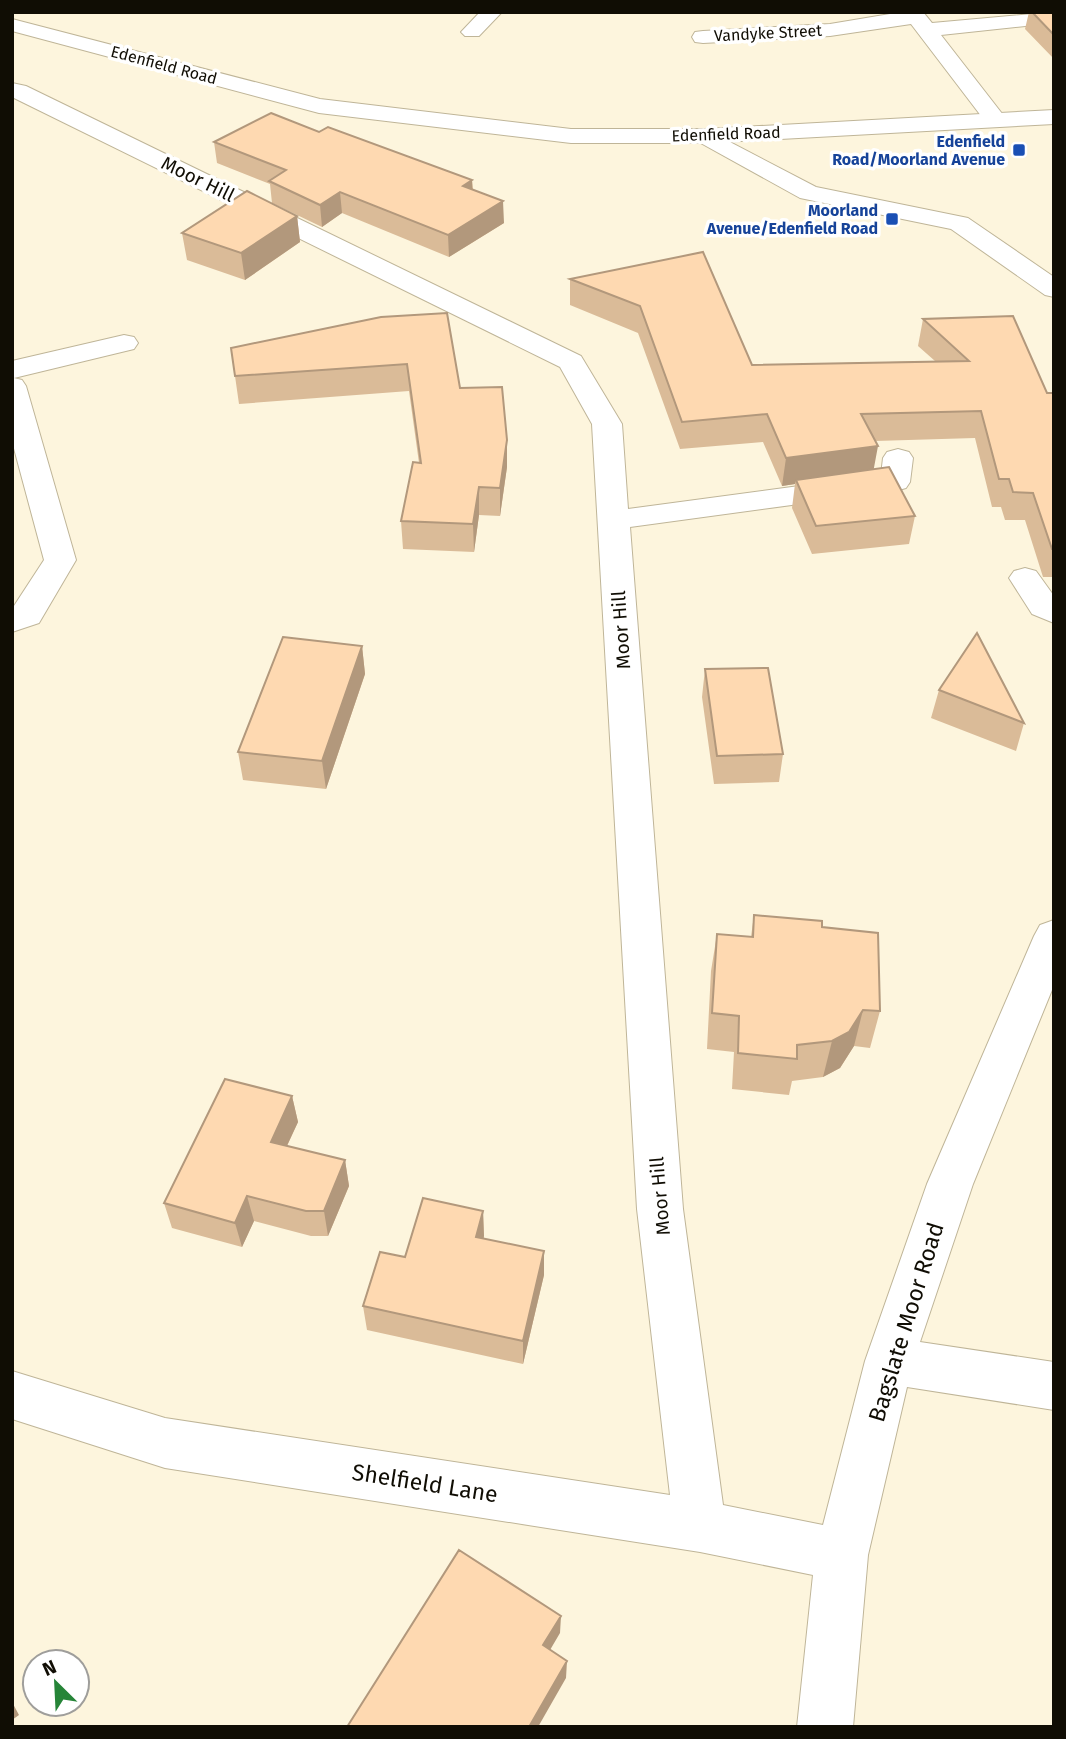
<svg xmlns="http://www.w3.org/2000/svg" width="1066" height="1739" viewBox="0 0 1066 1739" font-family="'Fira Sans',sans-serif">
  <rect width="100%" height="100%" fill="#fdf5dd"/>
  <g fill="none" stroke-linecap="round" stroke-linejoin="round">
    <defs>
      <path id="minor" d="M480,12H502L479,36H465L461,32Z
        M902,12H923L932,23L1054,12V23L941,35L1007,120L1004,125H988L911,24L830,36L703,43L695,42L692,37L695,32L703,31L830,24Z
        M12,83L26,86L581,356L622,424L628,509L881,475L883,458L887,452L898,449L909,452L913,458L910,482L906,488L895,491L630,527L683,1209L723,1505L823,1525L865,1361L927,1184L1034,936L1040,925L1054,920V985L973,1184L920,1342L1054,1362V1410L907,1387L868,1555L853,1727H797L813,1575L700,1552L165,1468L12,1419V1371L165,1418L670,1495L637,1209L592,424L560,367L12,97Z
        M705,129L816,187L968,218L1054,277V297L1045,295L951,229L800,198L697,141L693,136L697,131Z
        M124,335L134,337L138,343L134,349L14,378L22,380L26,386L76,560L39,623L12,632V609L44,560L12,441V361Z
        M1025,568L1036,571L1054,596V623L1032,614L1009,578L1014,571Z"/>
      <path id="major" d="M12,19L320,99L571,129H705L1054,110V124L705,143H571L319,113L12,31Z"/>
    </defs>
    <use href="#minor" stroke="#bfb598" stroke-width="2"/>
    <use href="#major" stroke="#bfb598" stroke-width="2"/>
    <use href="#minor" fill="#fff" fill-rule="evenodd"/>
    <use href="#major" fill="#fff" fill-rule="evenodd"/>
  </g>
  <path fill="#dabb98" d="M1029,12H1054V59L1025,29Z
    M319,132L472,180L473,190L504,223L449,257L342,213L322,227L272,203L270,184L217,163L214,142Z
    M297,216L300,242L245,280L187,260L182,233Z
    M703,252L752,365L935,361L918,346L923,319L1047,393H1054V577H1043L1025,520H1005L1001,507H992L975,438L875,441L873,470L915,516L909,544L812,554L792,508L795,484L782,486L763,442L680,449L638,333L570,305V279Z
    M381,317L460,388L507,440V467L500,516L479,515L474,552L403,549L401,521L419,463L409,391L239,404L231,348Z
    M362,646L365,674L326,789L243,780L238,752Z
    M705,669L783,754L779,782L714,784L702,697Z
    M939,690L1024,723L1016,751L931,718Z
    M754,915L822,927L880,1011L870,1048L854,1046L840,1068L823,1077L792,1081L789,1095L732,1089L734,1052L707,1049L711,971L717,934L751,937Z
    M292,1096L298,1122L287,1146L345,1160L349,1186L328,1236H311L254,1221L242,1247L172,1228L164,1203Z
    M483,1211L484,1239L544,1275L523,1364L367,1330L363,1306Z"/>
  <path fill="#b2987c" d="M472,180L473,202L463,186Z
    M340,192L342,213L322,227L320,205Z
    M503,201L504,223L449,257L448,235Z
    M297,216L300,242L245,280L241,253Z
    M507,440V467L500,516V488Z
    M878,446L873,473L796,480L795,484L782,486L786,458Z
    M479,487V515L474,552L473,524Z
    M362,646L365,674L326,789L322,761Z
    M863,1010L854,1046L840,1068L823,1077L832,1041Z
    M292,1096L298,1122L277,1167L271,1142Z
    M345,1160L349,1186L328,1236L324,1211Z
    M247,1196L254,1221L242,1247L235,1223Z
    M483,1211L484,1236L477,1261L476,1237Z
    M544,1251V1275L523,1364V1341Z
    M561,1616L560,1633L543,1662V1645Z
    M567,1661L566,1678L538,1727H529Z
    M12,1702L19,1715L12,1720Z"/>
  <path fill="#fed9b1" stroke="#b2987c" stroke-width="2" d="M1032,12H1054V35Z
    M271,113L319,132L328,127L472,180L463,186L503,201L448,235L340,192L320,205L269,181L286,170L214,142Z
    M247,191L297,216L241,253L182,233Z
    M703,252L752,365L969,361L923,319L1013,316L1047,393H1054V549H1052L1033,493L1013,492L1009,479H999L981,411L861,414L878,446L786,458L767,414L682,422L640,306L570,279Z
    M447,313L460,388L502,387L507,440L500,488L479,487L473,524L401,521L413,462L421,463L407,364L235,376L231,348L381,317Z
    M889,467L915,516L816,526L796,480Z
    M977,633L1024,723L939,690Z
    M283,637L362,646L322,761L238,752Z
    M768,668L783,754L717,756L705,669Z
    M754,915L822,921V927L878,933L880,1011L863,1010L849,1032L832,1041L797,1045V1059L738,1053L739,1016L712,1013L717,934L753,937Z
    M225,1079L292,1096L271,1142L345,1160L324,1211H306L247,1196L235,1223L164,1203Z
    M423,1198L483,1211L476,1237L544,1251L523,1341L363,1306L380,1252L405,1257Z
    M459,1550L561,1616L543,1645L567,1661L529,1727H347Z"/>
  <g fill="#1a4fb4" stroke="#fff" stroke-width="2.5">
    <rect x="1012" y="143" width="14" height="14" rx="3.5"/>
    <rect x="885" y="212" width="14" height="14" rx="3.5"/>
  </g>
  <g text-anchor="middle" dominant-baseline="central" stroke-width="7" stroke-linejoin="round" paint-order="stroke">
    <g font-size="16" fill="#100d04" stroke="#fff">
      <text transform="translate(768 33) rotate(-3)">Vandyke Street</text>
      <text transform="translate(164 65) rotate(15)">Edenfield Road</text>
      <text transform="translate(726 134) rotate(-2)">Edenfield Road</text>
    </g>
    <g font-size="16" font-weight="bold" fill="#164399" stroke="#fff" text-anchor="end">
      <text x="1005" y="141">Edenfield<tspan x="1005" dy="18">Road/Moorland Avenue</tspan></text>
      <text x="878" y="210">Moorland<tspan x="878" dy="18">Avenue/Edenfield Road</tspan></text>
    </g>
    <g font-size="19" fill="#100d04" stroke="#fff">
      <text transform="translate(198 179) rotate(26)">Moor Hill</text>
      <text transform="translate(621 630) rotate(-94)">Moor Hill</text>
      <text transform="translate(660 1196) rotate(-95)">Moor Hill</text>
    </g>
    <g font-size="23" fill="#100d04" stroke="#fff">
      <text transform="translate(906 1322) rotate(-73)">Bagslate Moor Road</text>
      <text transform="translate(425 1483) rotate(9)">Shelfield Lane</text>
    </g>
  </g>
  <rect width="1066" height="1739" fill="none" stroke="#100d04" stroke-width="28"/>
  <g transform="translate(56 1683) rotate(336)"><circle r="33" fill="#ffffff" stroke="#9f9e9b" stroke-width="2"/>
  <path d="M0-5L12 26L0 18L-12 26Z" fill="#268538"/>
  <text y="-10" font-size="19" font-weight="bold" text-anchor="middle" fill="#100d04">N</text>
  </g>
</svg>
